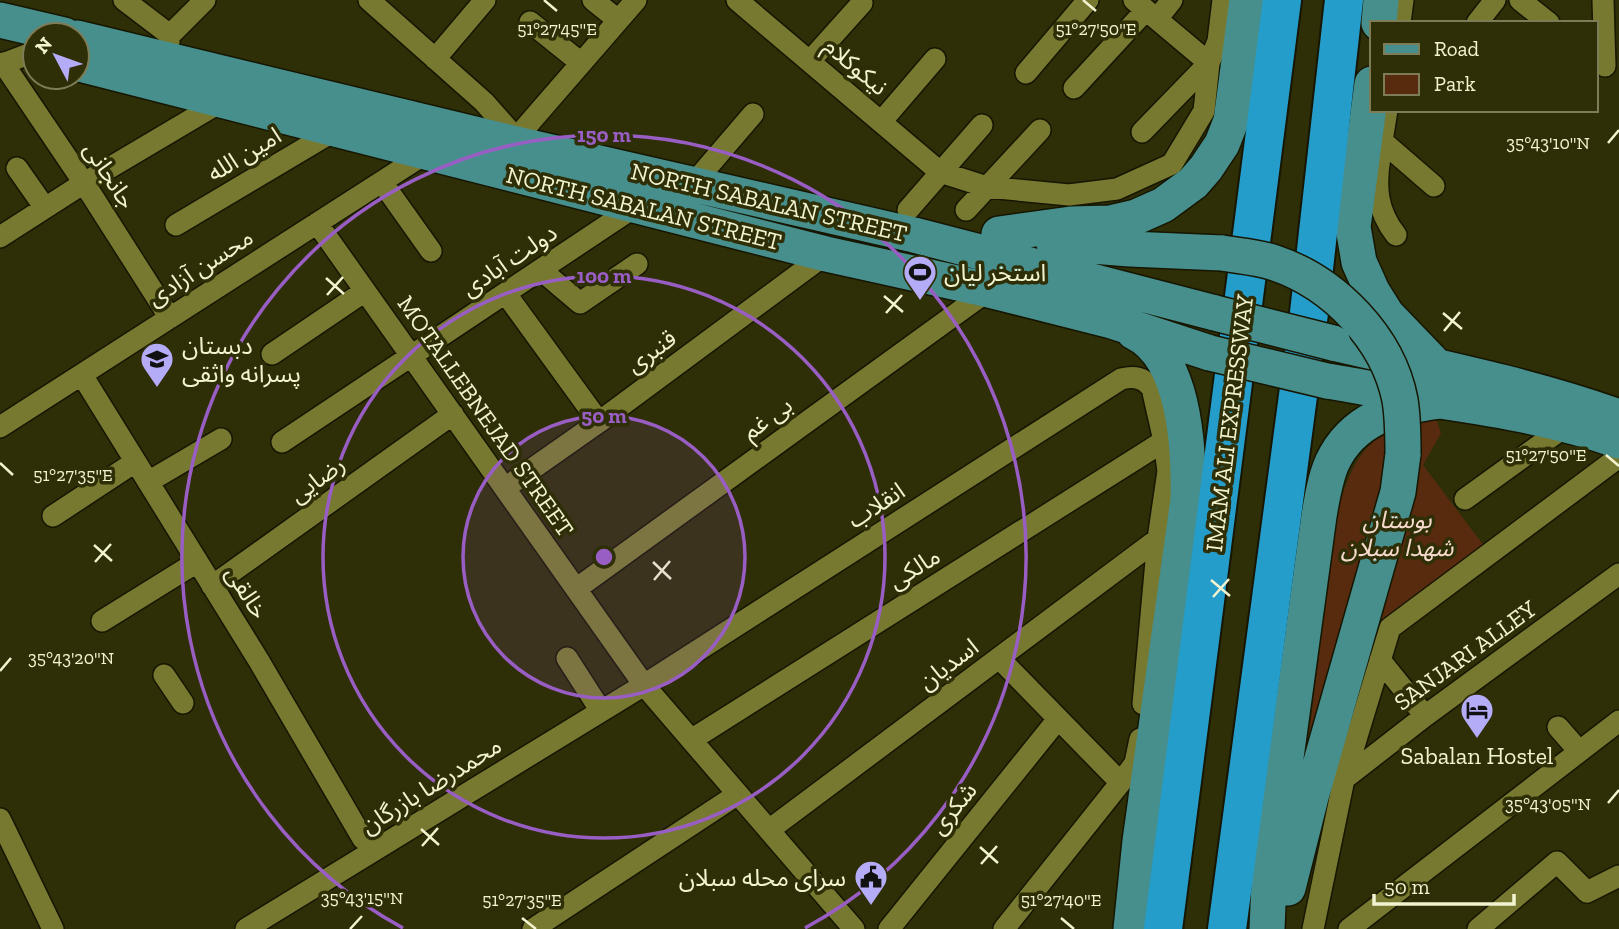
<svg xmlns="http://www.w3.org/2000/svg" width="1619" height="929" viewBox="0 0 1619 929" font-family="'Zilla Slab','Noto Sans Arabic',serif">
  <rect width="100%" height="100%" fill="#2e2e07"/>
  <path fill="#582b0e" d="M1423,421H1437L1441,433L1423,465L1484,546L1416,596L1338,659L1303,776C1308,741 1313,706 1317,670C1323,614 1328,483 1370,445C1384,431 1406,428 1423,421Z"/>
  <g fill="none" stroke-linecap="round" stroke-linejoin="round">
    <defs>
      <path id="street" d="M124,0L170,35L166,60
        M369,0L484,102L507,128L512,143
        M593,0L618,20
        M737,0L940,172L987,187L1069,195L1117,189L1172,164L1204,111L1209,63L1218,41L1223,0
        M1134,0L1209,63L1142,132
        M1520,0L1549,23
        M1603,0L1605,66
        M1157,19L1172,0
        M530,22L581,63
        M1400,23L1403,0
        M1477,23L1495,0
        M170,35L205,0
        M435,59L485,0
        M810,61L862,3
        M3,63L84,183L170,318
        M0,65L34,52
        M1026,73L1088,0
        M1074,88L1146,10
        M1387,110L1382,141L1434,186
        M881,122L935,59
        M512,143L636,0
        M1380,157C1375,187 1377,211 1396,235
        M17,168L45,208
        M382,182L431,251
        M693,184L753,114
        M908,210L982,125
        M966,210L1040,130
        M317,223L644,685L854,929
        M176,225L339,128
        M0,237L84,183L224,100
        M541,270L580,303L637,264
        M506,294L599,422
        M272,354L365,291
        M82,375L259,661L363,839
        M0,427L428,152
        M282,442L636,206
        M148,482L221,439
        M505,488L599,422L826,254
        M1465,499L1566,426
        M53,516L135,462
        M212,586L453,414
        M576,589L989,290
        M102,621L197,562
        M567,658L601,711
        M999,658L1120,782
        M1380,660L1425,716
        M164,675L183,703
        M1558,727L1578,750
        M691,740L1164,441
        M1344,779L1425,716L1619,574
        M0,819L53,929
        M769,830L1158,539
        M246,929L644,685L1121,379C1134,376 1143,377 1152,388L1164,441L1168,471L1158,539L1143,704
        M533,929L738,794
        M889,929L1058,719
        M1004,929L1125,777L1135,763L1140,739
        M1313,929L1344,779L1390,628L1619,457
        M1349,929L1619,721
        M1478,929L1557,862L1587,892L1619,876"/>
      <path id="primary" d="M0,20L64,35
        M1379,23L1381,0
        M77,38L512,143L914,235L1215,313
        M80,64L826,254L989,290L1112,321L1210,353
        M1372,84L1353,227L1359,262L1372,291L1387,315L1437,367
        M999,234L1071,224L1110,223L1136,217L1163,205L1193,183L1206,168L1222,144L1231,121L1247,0
        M1054,243L1130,249L1222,253
        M1333,343C1428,365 1527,384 1619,417
        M1327,381C1365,387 1402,395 1440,401C1500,410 1561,420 1619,441
        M1288,888L1311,797L1398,492L1403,454
        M1131,929L1140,841L1188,500C1189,450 1186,357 1134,332
        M1267,929L1269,882L1319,516C1322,498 1325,479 1332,463C1352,419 1396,406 1440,401"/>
      <path id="highway" d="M1163,929L1282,0
        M1227,929L1309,313L1344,0"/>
    </defs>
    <use href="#street" stroke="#161602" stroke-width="24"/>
    <use href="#primary" stroke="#161602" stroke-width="38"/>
    <use href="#highway" stroke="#161602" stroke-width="42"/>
    <use href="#street" stroke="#787930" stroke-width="21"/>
    <use href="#primary" stroke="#468f8d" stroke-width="35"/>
    <use href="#highway" stroke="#259dcb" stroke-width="38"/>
    <defs>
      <path id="primary-bridge" d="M1222,253C1239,256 1258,257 1275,263C1334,283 1388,338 1400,400C1403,418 1403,436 1403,454
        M1215,313L1333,343
        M1210,353L1327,381"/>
    </defs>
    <use href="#primary-bridge" stroke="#161602" stroke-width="38" stroke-linecap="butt"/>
    <use href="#primary-bridge" stroke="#468f8d" stroke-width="35"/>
  </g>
  <path fill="none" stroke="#f2f3cf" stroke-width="2.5" d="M544,0L557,11M1083,0L1096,11M1608,143L1619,130M326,278L344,294M327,295L343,277M884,296L903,312M886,313L902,295M1443,313L1462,329M1444,331L1460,312M1606,455L1619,466M0,463L13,475M94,545L112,561M95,562L111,544M653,562L671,579M654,580L670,561M1211,580L1230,596M1213,597L1229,579M0,671L11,658M1608,803L1619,790M421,829L439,845M422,846L438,828M980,847L998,863M981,864L997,846M522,918L536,929M1061,918L1074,929M350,929L362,916"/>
  <circle cx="604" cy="557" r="141" fill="#995ec3" fill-opacity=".12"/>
  <g fill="none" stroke="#995ec3" stroke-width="3.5">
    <circle cx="604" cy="557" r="141"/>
    <circle cx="604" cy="557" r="281"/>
    <path d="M403 928A422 422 0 1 1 805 928"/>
  </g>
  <defs>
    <symbol id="stadium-pin" viewBox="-11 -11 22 30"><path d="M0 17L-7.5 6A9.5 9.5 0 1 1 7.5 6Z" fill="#b5acf8" stroke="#2e2e07"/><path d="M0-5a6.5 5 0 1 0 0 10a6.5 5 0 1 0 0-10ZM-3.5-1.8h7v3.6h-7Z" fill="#111"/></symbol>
    <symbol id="school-pin" viewBox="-11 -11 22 30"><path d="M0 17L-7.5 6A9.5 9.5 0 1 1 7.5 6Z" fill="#b5acf8" stroke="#2e2e07"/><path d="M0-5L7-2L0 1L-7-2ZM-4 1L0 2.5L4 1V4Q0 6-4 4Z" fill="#111"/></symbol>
    <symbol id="hotel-pin" viewBox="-11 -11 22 30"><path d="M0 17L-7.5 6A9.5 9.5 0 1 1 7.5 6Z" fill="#b5acf8" stroke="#2e2e07"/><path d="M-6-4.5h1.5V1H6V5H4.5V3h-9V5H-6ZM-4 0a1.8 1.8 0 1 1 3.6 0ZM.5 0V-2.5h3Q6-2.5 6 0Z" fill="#111"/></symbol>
    <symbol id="civic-pin" viewBox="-11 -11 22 30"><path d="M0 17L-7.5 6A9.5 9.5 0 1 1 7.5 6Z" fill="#b5acf8" stroke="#2e2e07"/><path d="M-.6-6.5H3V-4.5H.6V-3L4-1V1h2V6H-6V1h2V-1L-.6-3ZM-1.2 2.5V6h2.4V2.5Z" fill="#111"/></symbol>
  </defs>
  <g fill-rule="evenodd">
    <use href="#stadium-pin" x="901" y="253" width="38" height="52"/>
    <use href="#school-pin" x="138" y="340" width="38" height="52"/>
    <use href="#hotel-pin" x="1458" y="691" width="38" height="52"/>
    <use href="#civic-pin" x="852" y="858" width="38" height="52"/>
  </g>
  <g text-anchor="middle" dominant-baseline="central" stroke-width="7" stroke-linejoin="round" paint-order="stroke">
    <g font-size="24" fill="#f2f3cf" stroke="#2e2e07">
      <text transform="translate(856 66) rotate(40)">نیکوکلام</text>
      <text transform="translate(244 154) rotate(-31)">امین الله</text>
      <text transform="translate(110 175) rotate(57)">جانجانی</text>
      <text transform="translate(769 202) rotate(13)">NORTH SABALAN STREET</text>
      <text transform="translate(644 208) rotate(14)">NORTH SABALAN STREET</text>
      <text transform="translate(509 260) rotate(-34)">دولت آبادی</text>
      <text transform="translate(200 267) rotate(-33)">محسن آزادی</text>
      <text transform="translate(651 351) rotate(-36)">قنبری</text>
      <text transform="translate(486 416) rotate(55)">MOTALLEBNEJAD STREET</text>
      <text transform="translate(767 418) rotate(-36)">بی غم</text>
      <text transform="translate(1229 423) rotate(-83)">IMAM ALI EXPRESSWAY</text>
      <text transform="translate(317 479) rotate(-36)">رضایی</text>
      <text transform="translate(876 505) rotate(-33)">انقلاب</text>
      <text transform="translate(914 568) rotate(-32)">مالکی</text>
      <text transform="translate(247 592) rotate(58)">خالقی</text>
      <text transform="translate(1465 655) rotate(-36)">SANJARI ALLEY</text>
      <text transform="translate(948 664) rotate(-37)">اسدیان</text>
      <text transform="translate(431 785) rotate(-32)">محمدرضا بازرگان</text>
      <text transform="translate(953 808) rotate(-51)">شکری</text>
    </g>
    <g font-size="24" fill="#f2f3cf" stroke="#2e2e07" text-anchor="start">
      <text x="944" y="272">استخر لیان</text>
      <text x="182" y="345">دبستان<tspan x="182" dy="28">پسرانه واثقی</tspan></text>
      <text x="1477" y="755" text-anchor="middle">Sabalan Hostel</text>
      <text x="846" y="877" text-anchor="end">سرای محله سبلان</text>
    </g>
    <g font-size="24" font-style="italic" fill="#f6dacc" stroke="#2e2e07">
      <text x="1397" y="519">بوستان<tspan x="1397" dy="28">شهدا سبلان</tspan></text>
    </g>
  </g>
  <g font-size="18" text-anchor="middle" fill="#f2f3cf" stroke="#2e2e07" stroke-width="7" stroke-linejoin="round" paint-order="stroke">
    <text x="1096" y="35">51°27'50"E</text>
    <text x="557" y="35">51°27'45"E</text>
    <text x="1548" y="149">35°43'10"N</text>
    <text x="1546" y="461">51°27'50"E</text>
    <text x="73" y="481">51°27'35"E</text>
    <text x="71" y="664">35°43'20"N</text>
    <text x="1548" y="810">35°43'05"N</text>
    <text x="362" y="904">35°43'15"N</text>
    <text x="522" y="906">51°27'35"E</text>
    <text x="1061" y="906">51°27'40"E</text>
  </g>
  <circle cx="604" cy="557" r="10" fill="#995ec3" stroke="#2e2e07" stroke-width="3.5"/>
  <g font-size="21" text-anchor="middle" font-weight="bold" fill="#995ec3" stroke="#2e2e07" stroke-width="7" stroke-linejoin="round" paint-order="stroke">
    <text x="604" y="142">150 m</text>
    <text x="604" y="283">100 m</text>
    <text x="604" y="423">50 m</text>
  </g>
  <rect x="1370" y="21" width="228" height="91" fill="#2e2e07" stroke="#7c7d57" stroke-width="2"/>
  <rect x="1384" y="44" width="35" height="10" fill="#468f8d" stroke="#7c7d57" stroke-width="2"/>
  <text x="1434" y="56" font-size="21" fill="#f2f3cf">Road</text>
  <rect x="1384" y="74" width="35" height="21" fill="#582b0e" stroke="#7c7d57" stroke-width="2"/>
  <text x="1434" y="91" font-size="21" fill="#f2f3cf">Park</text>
  <g transform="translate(56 56) rotate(311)"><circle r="33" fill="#2e2e07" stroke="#7c7d57" stroke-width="2"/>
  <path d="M0-5L12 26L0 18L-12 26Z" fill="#b5acf8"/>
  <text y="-10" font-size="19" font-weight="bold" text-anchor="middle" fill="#f2f3cf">N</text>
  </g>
  <path d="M1374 894v10h140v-10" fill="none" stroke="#f2f3cf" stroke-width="3.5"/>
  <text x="1384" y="894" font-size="21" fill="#f2f3cf" stroke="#2e2e07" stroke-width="5" paint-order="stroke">50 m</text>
</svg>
